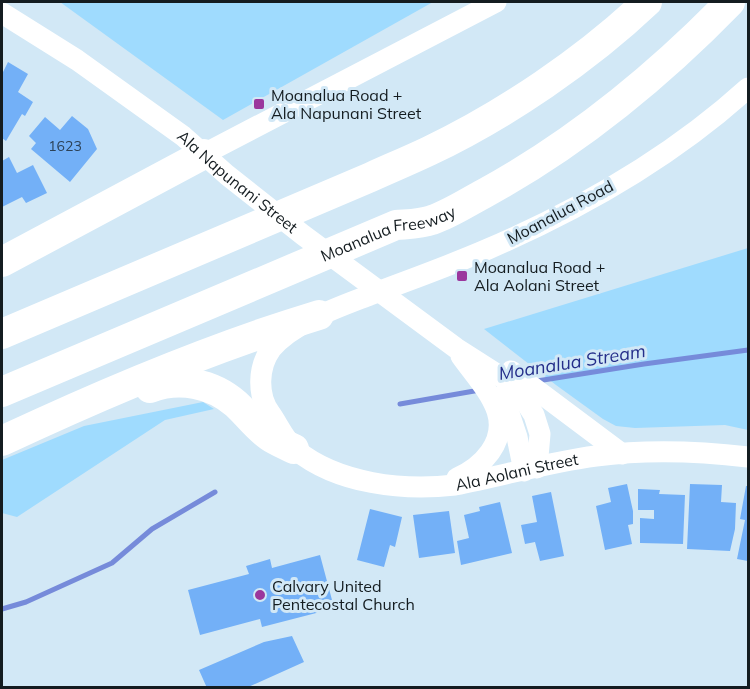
<svg xmlns="http://www.w3.org/2000/svg" width="750" height="689" viewBox="0 0 750 689" font-family="Mulish,sans-serif">
  <rect width="100%" height="100%" fill="#d2e8f6"/>
  <path fill="#9fdbfe" d="M60,2H433L223,120Z
    M748,248V430L725,425L635,428L616,426L603,419L556,385L484,329Z
    M203,402L214,409L165,420L17,517L2,513V460L84,426Z"/>
  <g fill="none" stroke-linecap="round" stroke-linejoin="round">
    <path stroke="#768bda" stroke-width="5" d="M537,381L644,364L748,350
      M400,404L480,390
      M2,609L26,602L112,563L152,529L215,492"/>
  </g>
  <path fill="#73b0f7" d="M8,62L28,74L18,92L33,102L25,116L22,114L6,141L2,138V74Z
    M72,116L88,129L97,149L70,182L31,149L36,143L29,136L45,117L60,130Z
    M9,157L17,173L33,165L47,193L26,203L22,197L2,207V161Z
    M627,484L633,511V524L628,525L632,544L605,550L596,506L611,502L608,488Z
    M690,484L722,485L721,502L736,503L735,529L730,551L687,549Z
    M746,486H748V561L737,559L745,520L740,519Z
    M638,489L660,490L659,494L685,495L683,544L640,543V518L654,519V510H638Z
    M551,492L564,556L540,561L535,542L525,544L521,525L537,522L532,496Z
    M500,502L512,553L461,565L457,541L469,538L464,515L480,511L479,507Z
    M370,509L402,517L395,547L390,545L384,567L357,560Z
    M449,511L455,553L419,558L413,515Z
    M320,555L332,600L321,602L324,611L262,627L260,619L200,635L188,590L249,574L246,566L270,559L272,568Z
    M292,636L304,662L246,688H207L199,670L264,642Z"/>
  <g fill="none" stroke-linecap="round" stroke-linejoin="round">
    <g stroke="#fff" stroke-width="21">
      <path id="s1" d="M2,13L77,60L183,136L227,175L303,235L456,348L503,378L518,390L534,415L540,434L537,468"/>
      <path id="s2" d="M748,88C673,156 581,209 488,249C449,266 409,280 370,295C339,307 292,323 271,349C258,367 257,395 270,413C278,424 285,441 296,450C338,484 403,491 455,485C502,476 549,462 596,456C647,449 698,451 748,457"/>
      <path d="M204,154L496,2"/>
      <path d="M511,371L622,454"/>
      <path d="M503,395L517,437L524,471"/>
      <path d="M457,478C482,467 507,442 497,411C490,391 473,373 461,356"/>
    </g>
    <g stroke="#fff" stroke-width="30">
      <path d="M2,262L204,154"/>
      <path d="M2,334L371,177C391,168 410,160 429,151C505,115 587,59 647,2"/>
      <path d="M150,388C179,377 212,383 236,404C247,414 257,428 269,436C276,441 286,445 294,449"/>
      <path id="s3" d="M2,392L396,225C407,224 421,224 432,220C450,214 468,202 485,193C576,143 658,76 730,2"/>
      <path d="M2,441C104,393 210,348 319,315"/>
    </g>
  </g>
  <g fill="#9b379d" stroke="#d2e8f6" stroke-width="2">
    <rect x="253" y="98" width="12" height="12" rx="3"/>
    <rect x="456" y="270" width="12" height="12" rx="3"/>
    <circle cx="260" cy="595" r="6"/>
  </g>
  <g text-anchor="middle" dominant-baseline="central" stroke-width="6" stroke-linejoin="round" paint-order="stroke">
    <g font-size="14" fill="#2c4156">
      <text x="65" y="146">1623</text>
    </g>
    <g font-size="16" fill="#141c20" stroke="#d2e8f6" text-anchor="start">
      <text x="271" y="95">Moanalua Road +<tspan x="271" dy="18">Ala Napunani Street</tspan></text>
      <text x="474" y="267">Moanalua Road +<tspan x="474" dy="18">Ala Aolani Street</tspan></text>
      <text x="272" y="586">Calvary United<tspan x="272" dy="18">Pentecostal Church</tspan></text>
    </g>
    <g font-size="16" fill="#141c20" stroke="#d2e8f6">
      <text stroke="none"><textPath href="#s1" startOffset="290">Ala Napunani Street</textPath></text>
      <text transform="translate(560 212) rotate(-28)">Moanalua Road</text>
      <text stroke="none"><textPath href="#s3" startOffset="418">Moanalua Freeway</textPath></text>
      <text stroke="none"><textPath href="#s2" startOffset="891">Ala Aolani Street</textPath></text>
    </g>
    <g font-size="18" font-style="italic" fill="#242e8a" stroke="#d2e8f6">
      <text transform="translate(572 362) rotate(-9)">Moanalua Stream</text>
    </g>
  </g>
  <rect width="750" height="689" fill="none" stroke="#141c20" stroke-width="6"/>
</svg>
